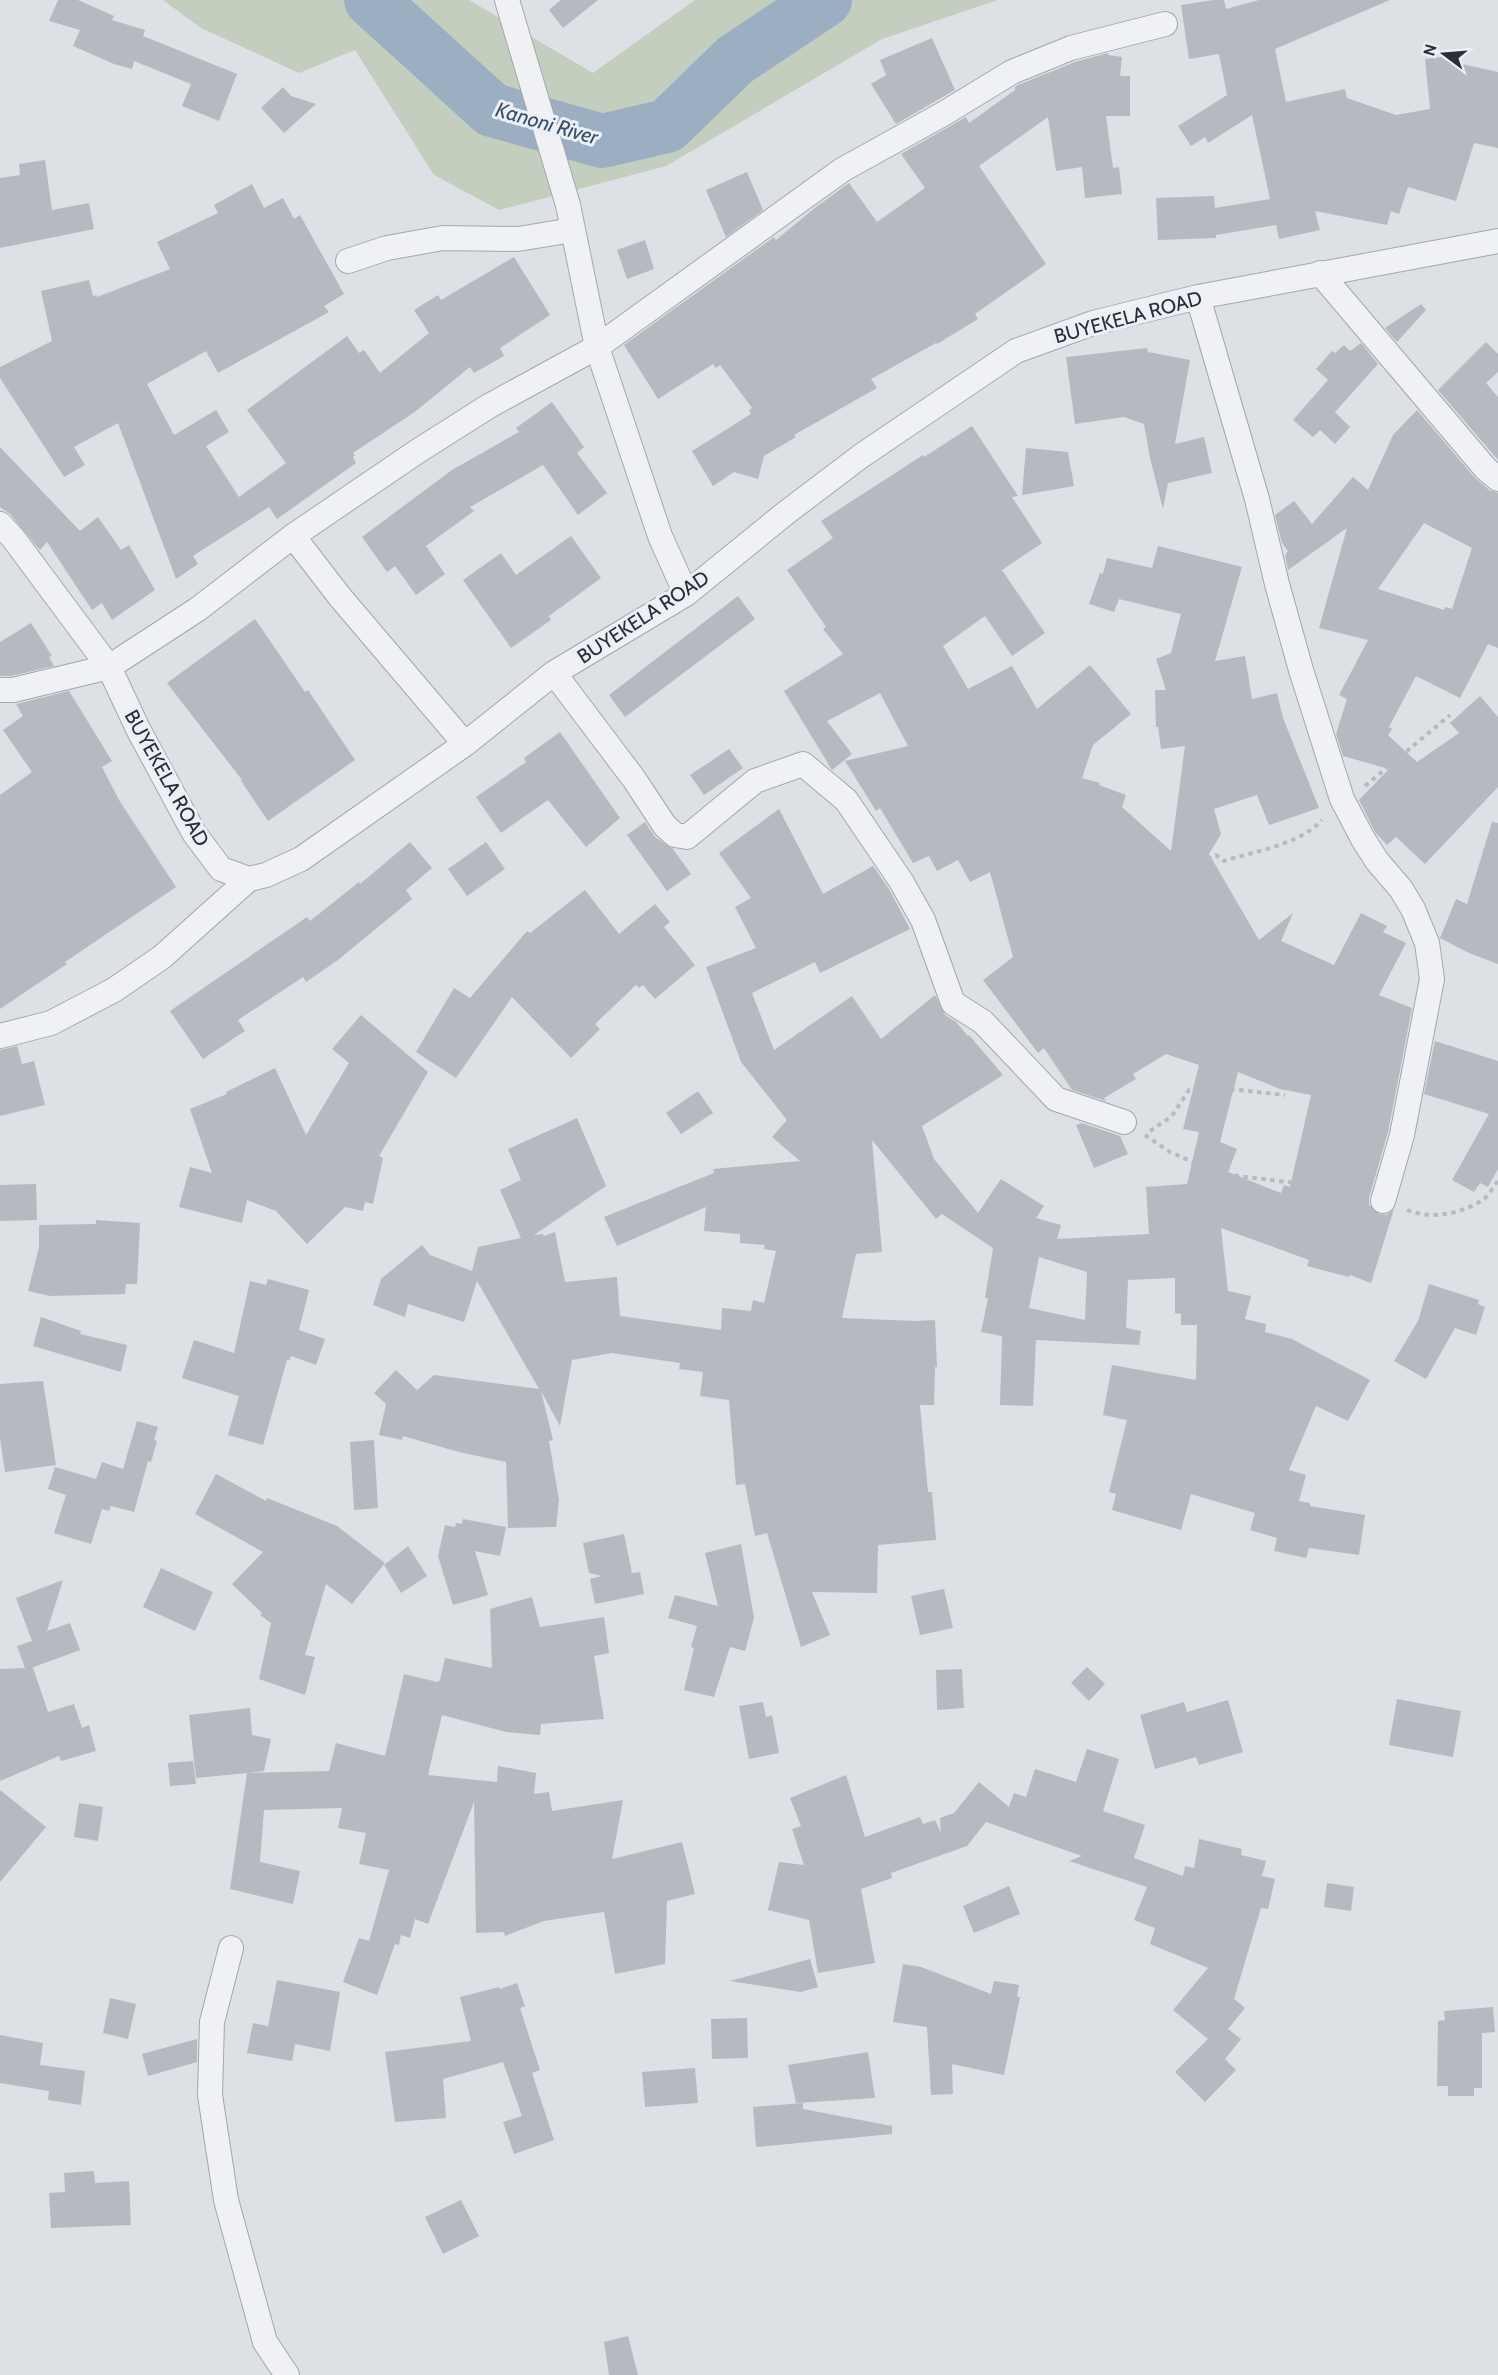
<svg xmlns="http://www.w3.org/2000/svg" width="1498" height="2375" viewBox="0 0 1498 2375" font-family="Cabin,sans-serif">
  <rect width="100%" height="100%" fill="#dde0e5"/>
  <path fill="#c3cebf" d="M163,0H469L593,73L695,0H998L882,39L666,166L499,210L434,175L355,50L299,73L201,28Z"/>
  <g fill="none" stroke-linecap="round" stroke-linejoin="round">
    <path stroke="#9baec2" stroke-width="54" d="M371,0L492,110L602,141L667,126L735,60L825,0"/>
  </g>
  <path fill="#b5bac1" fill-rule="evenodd" d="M58,0H78L114,16L112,20L145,30L143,36L237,74L219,121L182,106L191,84L134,61L132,69L114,64L73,46L80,30L49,21Z
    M561,0H598L563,28L549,10Z
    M1214,0H1224L1226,9L1259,0H1390L1275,49L1286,102L1345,89L1347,98L1396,115L1430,109L1425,59L1458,55L1457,63L1498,72V148L1474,143L1456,201L1408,187L1399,214L1391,211L1387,225L1315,211L1320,230L1279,239L1276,225L1216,235V238L1158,240L1156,198L1214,196L1215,208L1270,199L1252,115L1208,143L1205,137L1191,146L1178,126L1227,95L1219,54L1189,59L1181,5Z
    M932,38L955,90L896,124L871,84L886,75L880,60Z
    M1108,53V55L1122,57L1120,76H1130V116H1106L1113,168L1119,167L1122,194L1085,198L1082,167L1056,171L1048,117L979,166L1046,264L975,314L978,319L937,344L936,343L871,379L877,388L794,435L796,437L764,456L758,479L734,472L713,486L692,451L751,414L749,410L752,408L720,365L716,368L713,364L658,399L624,345L774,237L776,240L816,207L849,183L877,222L925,188L901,154L966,117L969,123L1015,90V87L1018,85L1075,62Z
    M283,87L291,96L316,104L284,133L261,108Z
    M45,160L52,210L89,203L94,229L0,248V178L20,175L19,164Z
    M747,172L763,210L726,237L706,190Z
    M252,184L264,208L283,198L294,219L300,215L344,294L324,306L329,312L218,373L206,351L147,384L174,435L216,410L229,432L206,446L239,497L286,463L247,410L347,336L359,353L364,350L380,373L429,333L414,310L438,295L441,300L514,257L550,315L500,348L504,356L474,373L470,367L416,411L353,453L355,455L353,457L356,463L277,519L269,507L193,556L198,564L176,579L118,423L74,447L85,465L64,477L0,378V367L52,341L41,291L89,280L93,296L97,295V297L170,269L157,242L218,213L214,205Z
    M645,240L654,269L627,279L617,250Z
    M1421,304L1426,310L1397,342L1385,328Z
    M1486,342L1498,354V372L1486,383L1498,397V460L1438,390Z
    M1361,343L1378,364L1335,412L1350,427L1335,444L1320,430L1313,437L1293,420L1328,380L1316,369L1332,351L1335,353L1344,345L1350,351Z
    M1147,348L1148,352L1190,360L1175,444L1204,437L1212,473L1168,483L1163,509L1150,458L1144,424L1124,417L1075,424L1066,357Z
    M552,402L584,447L577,453L607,493L578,515L543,465L470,507L474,511L426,546L445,574L416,595L395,566L387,572L362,537L452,470L519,432L516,428Z
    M1417,410L1475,478L1489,490L1498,493V648L1488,644L1460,698L1416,676L1389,727L1392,729L1388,735L1417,762L1459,733L1450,723L1480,696L1498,717V787L1425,864L1396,837L1387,845L1375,832L1359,800L1389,769L1343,756L1336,734L1347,699L1339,695L1368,640L1319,628L1347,528L1288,570L1285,555L1288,551L1282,543L1275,515L1294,501L1312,524L1353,477L1368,490L1393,435ZM1424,523L1472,548L1452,609L1445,607L1444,610L1378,589Z
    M972,426L1018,496L1012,497L1042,543L1002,570L1045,633L1012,656L985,616L943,646L968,689L1012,666L1037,709L1090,665L1131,714L1093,745L1082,778L1100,783L1099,785L1126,795L1122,807L1171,851L1185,746L1161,749L1158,727H1156L1155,690H1166L1156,659L1171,653L1181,614L1119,599L1114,612L1089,604L1100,573L1103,574L1107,558L1152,568L1158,546L1242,567L1215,661L1245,656L1252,699L1277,693L1283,718L1319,808L1269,825L1257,795L1214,809L1221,834L1209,854L1259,940L1293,913L1281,941L1334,965L1361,913L1387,926L1383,932L1406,943L1379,995L1412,1008L1388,1132L1369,1198V1205L1379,1214L1387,1215L1394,1209L1371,1283L1350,1275L1349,1277L1307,1266L1309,1260L1221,1228L1228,1291L1251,1296L1245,1319L1266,1324L1265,1332L1292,1339L1370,1380L1348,1421L1316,1406L1289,1470L1306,1475L1299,1501L1310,1503V1506L1365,1515L1359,1555L1309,1548L1306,1558L1274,1551L1277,1538L1250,1530L1255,1513L1191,1494L1181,1530L1112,1510L1116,1494L1109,1492L1127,1420L1103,1415L1112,1365L1196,1380L1197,1325H1181V1314L1175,1313V1278L1128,1280L1126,1328L1141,1331L1139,1345L1036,1340L1033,1406L1000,1405L1002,1336L981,1332L988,1298H985L993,1248L942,1214L936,1219L872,1140L882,1252L856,1254L842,1318L915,1321L935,1320L937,1367H935L934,1405H920L928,1492H932L936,1540L878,1545L877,1593L812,1592L830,1635L801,1647L767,1533L755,1536L745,1484L736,1485L729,1400L700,1396L703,1372L679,1369L680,1363L612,1353L572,1360L560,1426L541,1391L553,1440L549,1441L559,1500L556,1527L508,1528L506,1462L459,1452L403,1436L402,1440L379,1435L386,1404L374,1393L396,1370L417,1390L434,1375L539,1389L477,1281L464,1322L408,1304L405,1317L373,1305L381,1279L422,1245L430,1255L472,1271L478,1247L521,1238L500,1190L521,1180L508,1149L577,1118L606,1186L534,1235L543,1234L544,1236L555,1232L565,1282L617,1277L620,1316L721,1330L722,1308L751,1311L753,1300L764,1303L776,1251L764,1249L765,1245L740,1243V1234L704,1231L706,1207L617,1246L604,1217L714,1173L713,1169L800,1161L772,1137L787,1120L741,1062L706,967L756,948L735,907L751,898L719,853L779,809L823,894L873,866L889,889L910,929L820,973L815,962L752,993L774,1050L852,996L881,1039L935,995L945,1015L956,1022L968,1036L969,1035L1003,1075L922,1126L934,1159L978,1213L1001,1179L1044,1206L1036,1218L1061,1225L1057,1239L1149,1234L1146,1187L1187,1184L1199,1132L1183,1129L1199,1065L1166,1054L1133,1074L1136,1079L1104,1098L1106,1101L1072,1090L1044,1048L1038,1053L983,980L1013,957L990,872L970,882L958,860L937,871L929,856L913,863L880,808L876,811L845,761L908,746L880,693L827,721L852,754L832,770L784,691L843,654L823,629L826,627L787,570L833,538L821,521L923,455L924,457ZM1238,1072L1280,1089L1311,1095L1290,1187L1284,1185L1281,1193L1228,1172L1237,1149L1220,1142ZM1039,1257L1087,1272L1085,1320L1029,1308Z
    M0,447L80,531L98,517L121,550L129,545L155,590L112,620L102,603L92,610L47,542L40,550L10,514L0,507Z
    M1026,448L1068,452L1074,486L1022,495Z
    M571,536L601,578L549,616L551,620L511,648L463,580L501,553L516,575Z
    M738,596L755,619L625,717L609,695Z
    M255,619L305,692L308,690L355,760L268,821L241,781L242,780L167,683Z
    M31,623L52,656L49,657L54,666L11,676H0V642Z
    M69,691L112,761L102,767L119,800L176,887L65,962L67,964L0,1009V795L32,772L3,730L23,716L16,704Z
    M560,732L620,818L586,847L548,800L501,833L476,797L526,762L524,758Z
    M729,749L743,768L704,795L690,775Z
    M645,822L655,837L673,849L691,874L667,891L627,835Z
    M1492,822L1498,823V964L1469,953L1440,938L1456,899L1467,904Z
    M410,842L432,868L406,890L412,899L338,960L306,982L303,977L238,1020L245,1031L203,1059L170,1011L307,917L310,921L359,882L360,884Z
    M486,842L505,869L467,896L448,869Z
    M585,890L619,934L655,904L670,922L664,927L695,965L655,999L643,985L639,988L636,985L595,1024L600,1029L571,1058L512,997L456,1078L416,1052L454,988L470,998L527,931L530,933Z
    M361,1015L428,1072L379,1156L383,1158L373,1204L365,1202L363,1211L345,1207L307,1244L276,1211L247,1200L242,1223L179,1207L190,1167L212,1173L190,1109L227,1094L226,1092L275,1068L306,1135L349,1063L332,1049Z
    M1435,1041L1498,1061V1169L1488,1187L1480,1183L1474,1192L1452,1180L1489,1114L1424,1094Z
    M17,1046L22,1064L34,1061L45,1105L0,1116V1050Z
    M698,1091L713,1113L681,1134L666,1113Z
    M1082,1123L1120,1136L1128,1154L1094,1168L1076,1125Z
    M36,1184L37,1220L0,1221V1185Z
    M96,1220L140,1223L137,1284H126L125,1294L50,1296L28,1291L39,1247V1225L96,1224Z
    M268,1279L309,1290L299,1330L325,1339L316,1365L291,1356L290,1360H287L263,1445L228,1435L239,1396L182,1378L194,1340L234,1353L250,1281L266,1285Z
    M1429,1284L1479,1300L1478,1304L1485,1307L1476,1335L1455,1328L1426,1379L1394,1361L1418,1321Z
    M41,1317L81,1331L80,1334L127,1345L121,1372L33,1346Z
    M43,1381L56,1465L5,1472L0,1438V1384Z
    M137,1421L158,1427L154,1440L157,1441L151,1462L148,1461L134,1512L111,1506L109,1511L102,1509L91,1544L54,1533L66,1495L48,1489L55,1467L96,1479L102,1462L123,1469Z
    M374,1440L378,1508L354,1510L350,1442Z
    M216,1474L266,1501L267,1498L337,1526L385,1563L352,1604L326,1584L305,1655L315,1657L305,1695L259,1679L271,1623L260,1615L262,1613L232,1584L263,1552L195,1514Z
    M463,1519L506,1527L500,1556L475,1551L488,1595L453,1605L438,1556L445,1525L455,1527L456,1523L462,1524Z
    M624,1534L632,1573L640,1572L644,1594L595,1604L590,1579L602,1576L589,1573L583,1543Z
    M741,1544L754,1618L745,1651L730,1647L714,1697L684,1690L694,1648L691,1647L697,1626L668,1618L675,1595L718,1606L705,1553Z
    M408,1546L427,1576L401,1593L384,1565Z
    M161,1568L213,1592L195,1631L143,1607Z
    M63,1580L47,1631L70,1623L80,1650L31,1668H33L48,1712L74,1704L82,1728L89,1725L96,1751L61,1761L59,1756L0,1781V1669L25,1668L17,1646L32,1641L16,1598Z
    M944,1589L953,1628L920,1635L911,1596Z
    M532,1597L540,1627L604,1617L609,1653L594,1656L604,1719L541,1724L540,1735L506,1732L442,1715L428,1775L497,1782L498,1766L536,1773L534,1794L549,1792L552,1811L623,1800L612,1859L682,1842L695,1894L667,1901L665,1964L615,1974L604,1912L544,1921L505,1936L504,1932L476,1933L474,1802L428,1924L415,1919L410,1938L401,1935L399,1945L395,1944L377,1995L343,1982L359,1938L369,1941L389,1870L359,1864L366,1833L338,1828L342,1808L264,1810L260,1862L300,1871L293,1904L230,1889L247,1773L196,1778L189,1715L250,1708L252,1735L271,1739L264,1771L248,1773L329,1771L336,1743L385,1756L404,1674L437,1682L440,1680L445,1658L492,1668L490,1609Z
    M1087,1667L1105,1684L1089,1701L1071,1683Z
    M962,1669L964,1708L937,1710L936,1670Z
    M1397,1699L1461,1711L1453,1757L1389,1745Z
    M1228,1700L1243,1752L1199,1765L1196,1757L1155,1769L1140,1715L1184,1702L1187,1712Z
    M763,1702L766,1717L772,1715L779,1753L749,1759L739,1706Z
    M1087,1749L1119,1759L1103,1811L1145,1825L1134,1858L1183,1876L1185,1866L1194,1868L1199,1839L1242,1849L1241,1855L1266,1861L1262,1876L1275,1879L1268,1909L1261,1908L1234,1999L1245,2008L1228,2029L1241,2039L1225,2059L1236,2070L1205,2102L1175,2072L1208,2039L1173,2010L1208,1968L1150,1944L1155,1928L1134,1920L1147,1887L1069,1861L1082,1856L986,1822L967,1846L891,1873L892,1878L861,1889L875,1963L818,1973L809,1920L768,1910L779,1862L804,1865L792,1829L801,1826L790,1798L846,1775L865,1837L920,1817L923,1824L935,1820L941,1833L940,1818L954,1813L979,1782L1009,1807L1014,1793L1026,1797L1035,1769L1076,1782Z
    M193,1761L196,1784L170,1786L168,1763Z
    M0,1790L46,1827L0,1882Z
    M79,1803L103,1807L98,1841L74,1837Z
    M1327,1883L1354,1887L1351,1911L1324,1907Z
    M1009,1886L1020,1914L974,1933L963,1906Z
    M810,1959L818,1987L801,1992L730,1981Z
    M903,1964L921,1967L991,1994L994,1981L1019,1985L1017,1997H1020L1004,2075L952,2064L953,2094L931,2095L927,2027L893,2022Z
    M277,1980L340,1992L330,2051L295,2044L292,2061L247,2053L253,2023L268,2026Z
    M517,1983L525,2006L520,2008L540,2070L532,2073L554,2140L514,2154L503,2122L522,2116L503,2062L443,2079L446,2118L395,2122L385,2052L471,2041L460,1997L499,1987L500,1989Z
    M110,1998L136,2004L128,2039L103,2033Z
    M1493,2007L1495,2032L1482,2033V2088H1474V2096H1448V2086H1437L1438,2021L1445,2020L1444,2011Z
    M747,2018L748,2058L712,2059L711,2019Z
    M0,2035L43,2043L40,2065L85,2071L81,2105L48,2100L49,2091L0,2083Z
    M197,2039V2062L148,2076L142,2054Z
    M868,2052L875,2098L796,2103L788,2065Z
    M695,2068L698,2103L645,2107L642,2072Z
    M803,2103V2109L892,2126V2134L756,2147L753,2107Z
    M94,2171L95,2183L129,2181L131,2225L51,2228L49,2193L65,2192L64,2173Z
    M461,2200L479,2236L443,2254L425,2217Z
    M628,2336L638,2375H609L604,2342Z"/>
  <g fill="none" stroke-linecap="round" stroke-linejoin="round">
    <defs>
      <path id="street" d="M507,0L568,205L597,347L660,536L686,594
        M348,261L387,248L443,238L518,239L573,230
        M1320,273L1486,469L1498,479
        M1198,297L1257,499L1277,584L1301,670L1342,799L1363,839L1377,861L1401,889L1413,909L1427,943L1432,979L1402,1135L1383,1201
        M0,524L13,538L109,667L138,729L194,833L221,869L249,879L266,875L301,859L465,744L554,673L686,594L787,512L861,456L1016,351L1093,323L1198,297L1498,241
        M293,536L340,597L465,744
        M554,673L634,779L665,826L675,835L687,837L755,781L803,764L846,800L901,881L923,920L953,1003L983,1022L1056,1099L1124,1122
        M0,690H13L109,667L198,609L293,536L418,451L489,406L597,347L842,170L943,114L1012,72L1071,48L1165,24
        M0,1036L51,1023L114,990L162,957L249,879
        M231,1948L212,2022L210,2095L226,2200L265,2342L287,2375"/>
    </defs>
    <use href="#street" stroke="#a3a7ae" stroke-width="26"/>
    <path stroke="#b7bbc0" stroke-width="4" stroke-dasharray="4.5 4.5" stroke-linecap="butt" d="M1365,786L1450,715
      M1101,927L1216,855L1224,861C1255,851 1299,845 1322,820
      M1150,1131L1172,1116L1189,1090L1222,1088L1285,1095
      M1145,1135L1170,1152L1199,1165L1230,1175L1304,1184L1357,1198
      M1407,1210C1432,1220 1462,1214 1484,1199C1489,1195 1494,1186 1498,1181"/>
    <use href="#street" stroke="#eff1f4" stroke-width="24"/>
  </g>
  <g text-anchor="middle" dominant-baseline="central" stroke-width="6" stroke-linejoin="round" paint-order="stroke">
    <g font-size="20" fill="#282f3a" stroke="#eceff3">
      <text transform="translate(1128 317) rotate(-15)">BUYEKELA ROAD</text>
      <text transform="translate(643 617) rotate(-33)">BUYEKELA ROAD</text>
      <text transform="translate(167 778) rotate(61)">BUYEKELA ROAD</text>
    </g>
    <g font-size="21" font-style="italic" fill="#374e69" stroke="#eceff3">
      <text transform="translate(547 123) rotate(16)">Kanoni River</text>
    </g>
  </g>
  <g transform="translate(1444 54) rotate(286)" stroke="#eceff3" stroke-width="4.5" paint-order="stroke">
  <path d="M0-4.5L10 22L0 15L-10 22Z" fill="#282f3a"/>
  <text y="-9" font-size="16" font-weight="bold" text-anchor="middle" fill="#282f3a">N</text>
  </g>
</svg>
